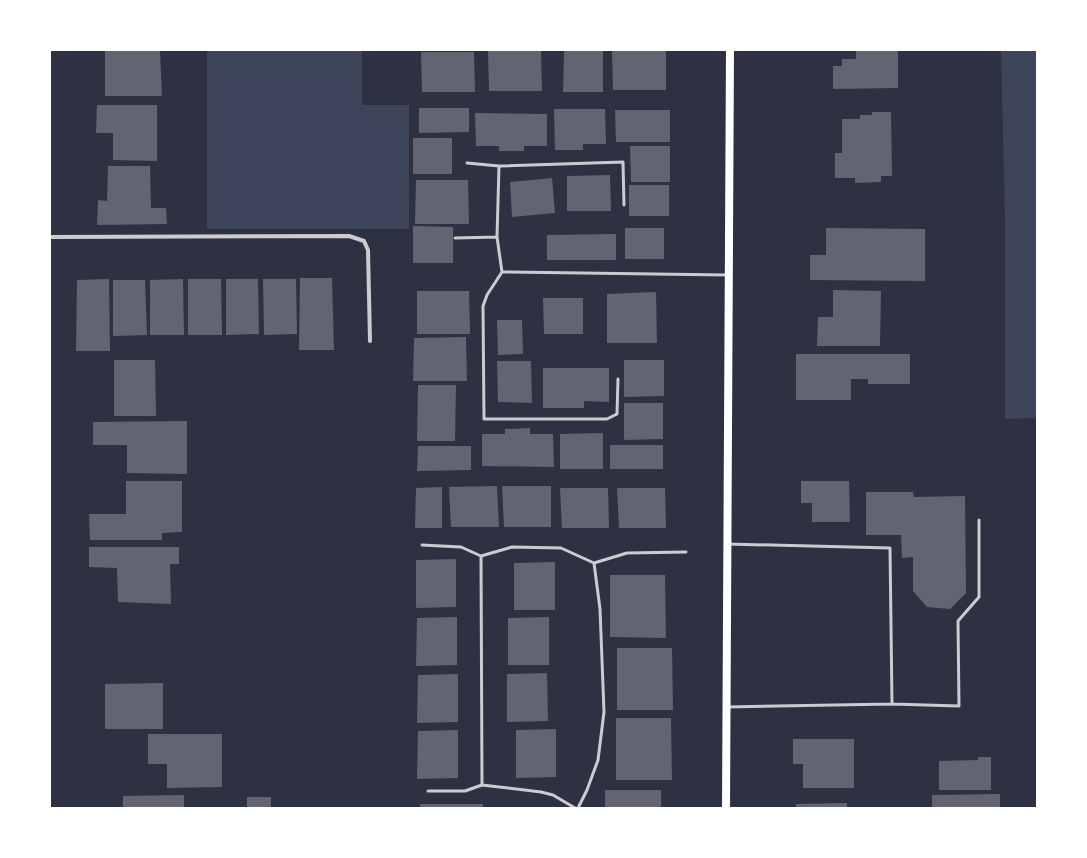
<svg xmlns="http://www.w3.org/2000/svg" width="1087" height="858" viewBox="0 0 1087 858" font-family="'PT Sans Narrow',sans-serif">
  <rect width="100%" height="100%" fill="#2d3142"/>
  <path fill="#3c4559" d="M207,50H362V105H409V229H207Z
    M1001,50H1037V418L1005,419V220Z"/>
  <path fill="#626471" d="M160,50L162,96H105V51Z
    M612,50H666V90H613Z
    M856,50H898V88L833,89V66H842V59H856Z
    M488,51H541L542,91H489Z
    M564,51H603V92H563Z
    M421,52H474L475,92H422Z
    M97,105H157V161L113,160V133H96Z
    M419,108H469V132L419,133Z
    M554,109H605L606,144H583V150H555Z
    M615,110H670V142H616Z
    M872,112H891L892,176H881V182L855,183V178H835V153H842V119H860V115H872Z
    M475,113L547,114V146H524V151H499V146H476Z
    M413,138H452V174H413Z
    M630,146H670V182H631Z
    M108,166H150L151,208H166L167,224L97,225L98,200L107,201Z
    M610,175L611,211H567V176Z
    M552,178L555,213L512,217L510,182Z
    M416,180H468L469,224H415Z
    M629,185H669V216H629Z
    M413,226L453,227V263H413Z
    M625,228H664V259H625Z
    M826,228L925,229V281L810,280V255H826Z
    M616,234V260H547V235Z
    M300,278H332L334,350H299Z
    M109,279L110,351H76L77,280Z
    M183,279L184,335H150V280Z
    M188,279H221L222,335H188Z
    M226,279H258L259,334L226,335Z
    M263,279H296L297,334L264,335Z
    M113,280H145L147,335L113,336Z
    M833,290L881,291L880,346H817L818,317H833Z
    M417,291H469L470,334H417Z
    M656,292L657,343H607V294Z
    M543,298H583V334H544Z
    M497,320H522L523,354L498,355Z
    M466,337L467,381H413L414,338Z
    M796,354H910V384H868V379H851V400H796Z
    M114,360H155L156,416H114Z
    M624,360H664V396L624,397Z
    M497,361H531L532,403L498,402Z
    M543,368H609V402L584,401V408H543Z
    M418,385H456L455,441H417Z
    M624,403H663V439L624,440Z
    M187,421V474L127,473V445H93V422Z
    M530,428V434H553L554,467L482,466V434H505V429Z
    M603,433V469H560V434Z
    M610,445H663V469H610Z
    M418,446H471V470L417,471Z
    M126,481H182V532L162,533V540H90L89,514H126Z
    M801,481H849L850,522H812V503H801Z
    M497,486L499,527H451L449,487Z
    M502,486H551V527H504Z
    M442,487V528H415L416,488Z
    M560,488H608L609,528H562Z
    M617,488H665L666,528H619Z
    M866,492H913L914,497L965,496L966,593L950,609L927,607L913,591V557L902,558L901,535H866Z
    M89,547H179V564H170L171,604L118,602L117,568L89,567Z
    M456,559V607L416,608V560Z
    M555,562V610H514V563Z
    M610,575H665L666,638L610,637Z
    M457,617V665L416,666L417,618Z
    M549,617V665H508V618Z
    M617,648H672L673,710H617Z
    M547,673L548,721L507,722V674Z
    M458,674V722L417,723L418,675Z
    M163,683V729H105V684Z
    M616,718H671L672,780H616Z
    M556,729V777L516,778V730Z
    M458,730V778L417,779L418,731Z
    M148,734H222V787L167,788V764H148Z
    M793,739H854V788H803V764H793Z
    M978,757H991V790H939V761L978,760Z
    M605,790H661V808H605Z
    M1000,794V808H932V795Z
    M184,795V808H123V796Z
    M247,797H271V808H247Z
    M847,803V808H796V804Z
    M420,804H483V808H420Z"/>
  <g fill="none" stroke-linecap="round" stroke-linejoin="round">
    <path stroke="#caccd0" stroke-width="3" d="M467,163L499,166L623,162L624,205
      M499,166L497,237L502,272L487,295L483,306L484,419H607L617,414L618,379
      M455,238L497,237
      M502,272L728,275
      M727,544L890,548L892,704
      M422,545L461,547L481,556L482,785L541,792L553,795L575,808
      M481,556L512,547L561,548L594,563L600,609L604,712L598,760L587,790L578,808
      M594,563L627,553L686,552
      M727,707L892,704L959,706L958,621L979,597V520
      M428,791H465L482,785"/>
    <path stroke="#caccd0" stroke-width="4" d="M50,237L349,236L364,241L368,250L370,341"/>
    <path stroke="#fff" stroke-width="8" d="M726,808L730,50"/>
  </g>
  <rect width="1087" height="858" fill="none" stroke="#ffffff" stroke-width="102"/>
</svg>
